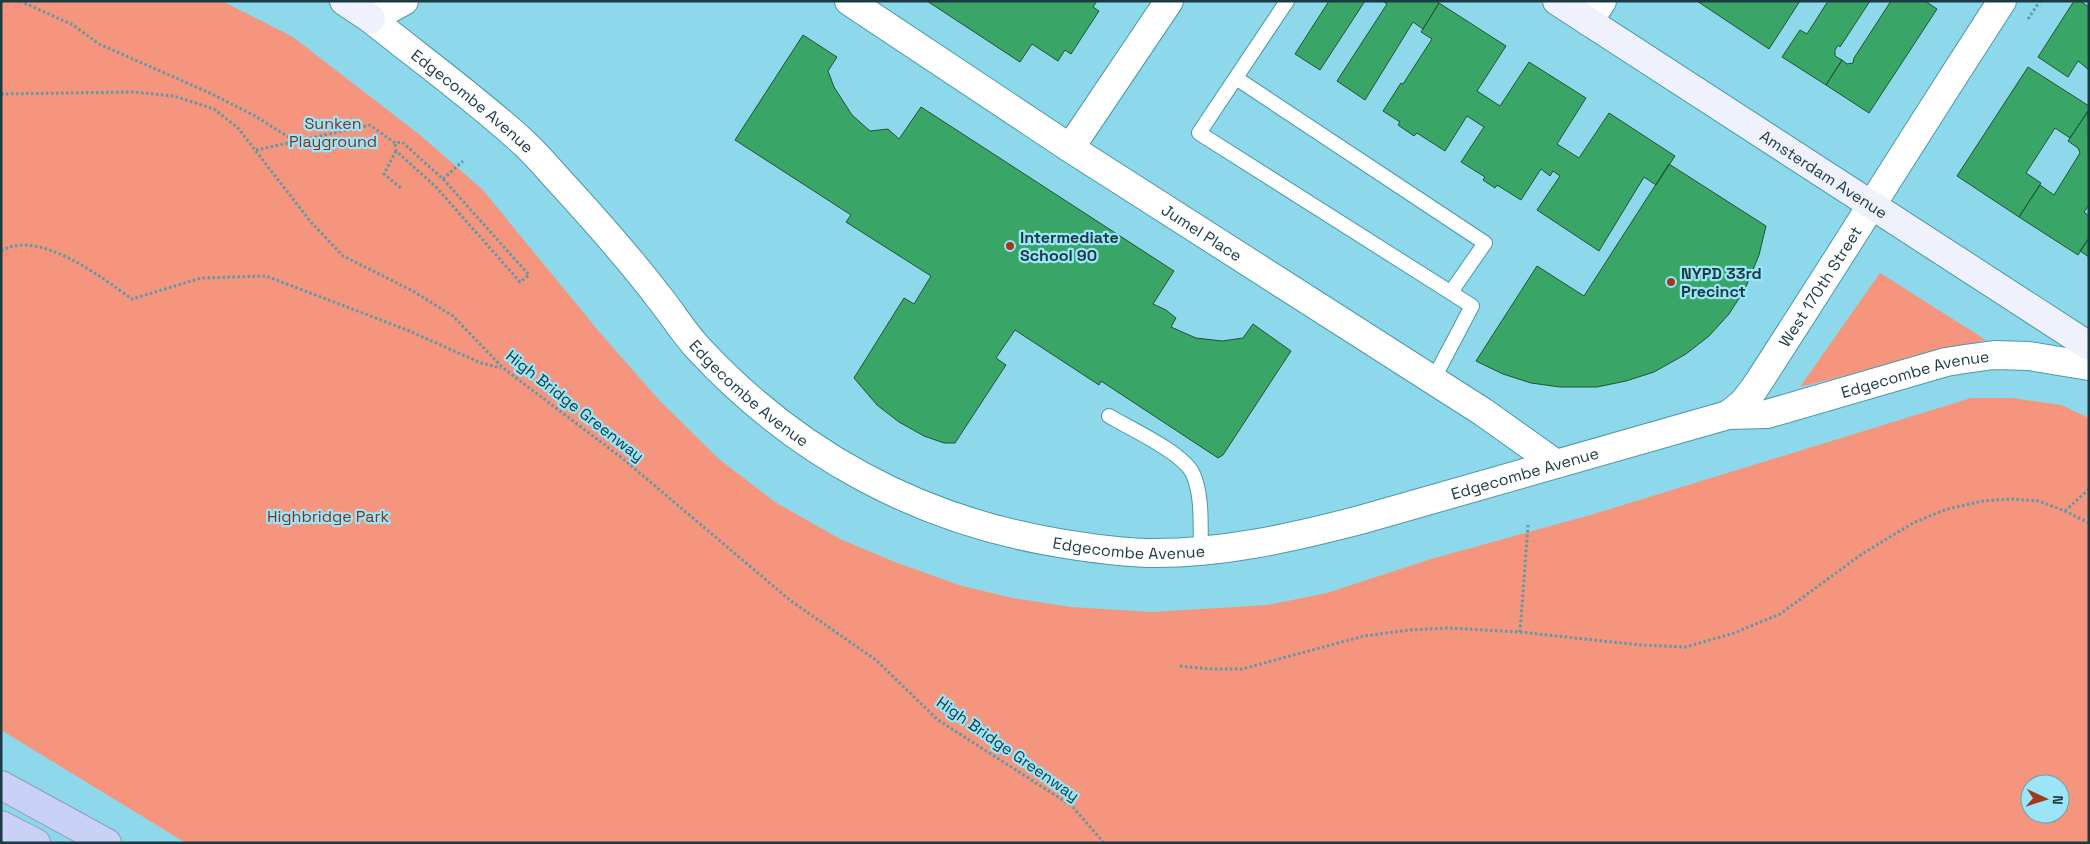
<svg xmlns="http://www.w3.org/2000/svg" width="2090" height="844" viewBox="0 0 2090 844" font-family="'Space Grotesk',sans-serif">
  <rect width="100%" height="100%" fill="#8dd8ea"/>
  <path fill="#f6957e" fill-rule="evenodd" d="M1,1H222L293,37L420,135L482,189L601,334L660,401L719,459L775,502L840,539L895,562L962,586L1013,598L1071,607L1152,612L1267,605L1327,593L1431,559L1594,514L1971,398H2012L2061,405L2089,418V843H186L1,730ZM2030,784H2060V814H2030Z
    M1880,273L1986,340L1800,387Z"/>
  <path fill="#39a566" stroke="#1f5434" d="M927,1H1097L1093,7L1099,11L1071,54L1065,50L1058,61L1032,44L1020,62Z
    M1329,1H1365L1320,70L1295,54Z
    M1382,1H1436L1439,3L1423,29L1413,22L1365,100L1337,81L1387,4Z
    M1697,1H1800L1769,49Z
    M1828,1H1870L1840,47L1838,45L1835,50V56L1842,60L1826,85L1782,57L1800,30L1807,34Z
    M1891,1H1925L1937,9L1869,113L1826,85L1842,60L1847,64L1853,63L1854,58Z
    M2074,1H2080L2089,7V70L2078,61L2068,77L2038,57Z
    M1439,3L1506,46L1477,91L1500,106L1529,62L1586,98L1557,144L1579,158L1609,113L1675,156L1656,185L1644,177L1599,251L1537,210L1560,176L1553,171L1550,176L1541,169L1521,200L1497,185L1495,188L1483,180L1485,177L1461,162L1484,127L1467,116L1445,151L1417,133L1414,136L1398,125L1400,122L1383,111L1401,83L1403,84L1432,39L1421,32Z
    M803,35L837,57L828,71L834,87L852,115L870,131L888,129L899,139L921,107L1174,271L1153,304L1166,310L1176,318L1171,327L1196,338L1222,341L1243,338L1253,324L1291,351L1223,455L1218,458L1101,381L1099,385L1015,330L996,358L1006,365L955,443H944L924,436L899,422L877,405L854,378L904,298L914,304L931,276L846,222L851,215L735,140Z
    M2028,67L2089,106V110L2070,138L2055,128L2026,173L2041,183L2019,217L1957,176Z
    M2088,111L2089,205L2084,212L2089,216V238L2078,255L2019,217L2040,185L2054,195L2080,153L2078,148L2068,141Z
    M1669,164L1766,226L1759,255L1745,289L1729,314L1709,336L1686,354L1654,372L1626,381L1597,387H1560L1531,383L1503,374L1476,361L1537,266L1584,296Z
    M2089,238V257L2080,251Z"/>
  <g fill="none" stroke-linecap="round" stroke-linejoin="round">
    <defs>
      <path id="lane" d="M1287,1L1199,133L1472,306L1433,380
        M1236,78L1485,243L1451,292
        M1109,416C1129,428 1184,453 1193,474C1203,497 1200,526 1201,550"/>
      <g id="street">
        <path id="s1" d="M404,1L371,19C422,60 476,99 524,143C539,157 551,172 565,187C597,222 629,258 658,296C672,313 683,332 698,348C795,453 918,520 1059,543C1089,548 1118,552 1148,553C1220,554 1291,538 1360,520L1728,415L1767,414L1946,362L1965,359L1994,355L2029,356L2089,366"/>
        <path id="s2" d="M849,1L1070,148L1483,412L1556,464"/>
        <path d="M1589,22L1602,1"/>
        <path d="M1070,148L1169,1"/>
        <path id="s3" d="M1728,415L1743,403L1754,389C1838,260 1918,130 2002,1"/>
      </g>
      <g id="secondary">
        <path d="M344,1L371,19"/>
        <path id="s4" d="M1557,1L2089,346"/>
      </g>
      <path id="highway" d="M1,785L107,843
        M1,825L36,843"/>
    </defs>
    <use href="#lane" stroke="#4d98a8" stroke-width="16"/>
    <use href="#street" stroke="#4d98a8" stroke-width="30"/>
    <use href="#secondary" stroke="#4d98a8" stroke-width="30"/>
    <use href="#highway" stroke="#8c9db7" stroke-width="30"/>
    <path stroke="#5f99a7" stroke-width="3" stroke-dasharray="2.5 2.5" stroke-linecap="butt" d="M20,1L73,25L99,44L212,94L255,116L295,141
      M2028,19L2040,1
      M1,94L133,92L174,96L214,109L238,128L310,221L343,256L411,290L453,316L503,368L622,458L791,601L876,660L938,720L1072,806L1104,843
      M256,150L370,125L395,143L402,142L443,179L529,275L520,282L436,187L396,151L395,143
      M396,151L384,174L402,189
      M443,179L463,161
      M1,251C39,228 102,278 132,299L201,278L266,276L407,330L481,363L501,368
      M2065,511L2089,489
      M1520,632L1528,525
      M1180,666L1211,669H1242L1364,636L1409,630L1448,628L1520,632L1640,645L1686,647L1734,633L1780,614L1862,554L1913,523L1947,509L1983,501L2011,499L2039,501L2065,511L2089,523"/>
    <use href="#lane" stroke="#fff" stroke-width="14"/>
    <use href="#street" stroke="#fff" stroke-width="28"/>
    <use href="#secondary" stroke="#eff2fc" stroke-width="28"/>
    <use href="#highway" stroke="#c9d2f6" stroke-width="28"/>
  </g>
  <g fill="#a13820" stroke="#9ae5f7" stroke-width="2">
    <circle cx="1010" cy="246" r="5"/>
    <circle cx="1671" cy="282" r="5"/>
  </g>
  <g text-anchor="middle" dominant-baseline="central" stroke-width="4.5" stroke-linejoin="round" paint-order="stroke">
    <g font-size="16" fill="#1b3a42" stroke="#9ae5f7">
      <text stroke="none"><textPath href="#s1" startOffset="168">Edgecombe Avenue</textPath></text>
      <text stroke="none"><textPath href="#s4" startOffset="318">Amsterdam Avenue</textPath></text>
      <text stroke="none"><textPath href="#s2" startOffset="422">Jumel Place</textPath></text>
      <text stroke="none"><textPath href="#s3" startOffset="159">West 170th Street</textPath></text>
      <text stroke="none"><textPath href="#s1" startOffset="1802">Edgecombe Avenue</textPath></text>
      <text stroke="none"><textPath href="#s1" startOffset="572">Edgecombe Avenue</textPath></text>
      <text transform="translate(575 406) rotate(38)">High Bridge Greenway</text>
      <text stroke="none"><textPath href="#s1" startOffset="1398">Edgecombe Avenue</textPath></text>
      <text stroke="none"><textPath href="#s1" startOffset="992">Edgecombe Avenue</textPath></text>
      <text transform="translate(1008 749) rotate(35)">High Bridge Greenway</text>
    </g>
    <g font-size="16" fill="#84301d" stroke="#9ae5f7">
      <text x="333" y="123">Sunken<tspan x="333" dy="18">Playground</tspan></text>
      <text x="328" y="516">Highbridge Park</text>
    </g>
    <g font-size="16" font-weight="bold" fill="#1b3a42" stroke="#9ae5f7" text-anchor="start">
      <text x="1020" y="237">Intermediate<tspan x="1020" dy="18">School 90</tspan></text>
      <text x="1681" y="273">NYPD 33rd<tspan x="1681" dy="18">Precinct</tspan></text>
    </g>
  </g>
  <rect width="2090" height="844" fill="none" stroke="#1b3a42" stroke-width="5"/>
  <g transform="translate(2045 799) rotate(94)"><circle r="24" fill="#9ae5f7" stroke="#67a1af"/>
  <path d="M0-4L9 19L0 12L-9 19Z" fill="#a13820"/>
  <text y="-8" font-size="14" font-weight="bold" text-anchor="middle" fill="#1b3a42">N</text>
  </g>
</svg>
